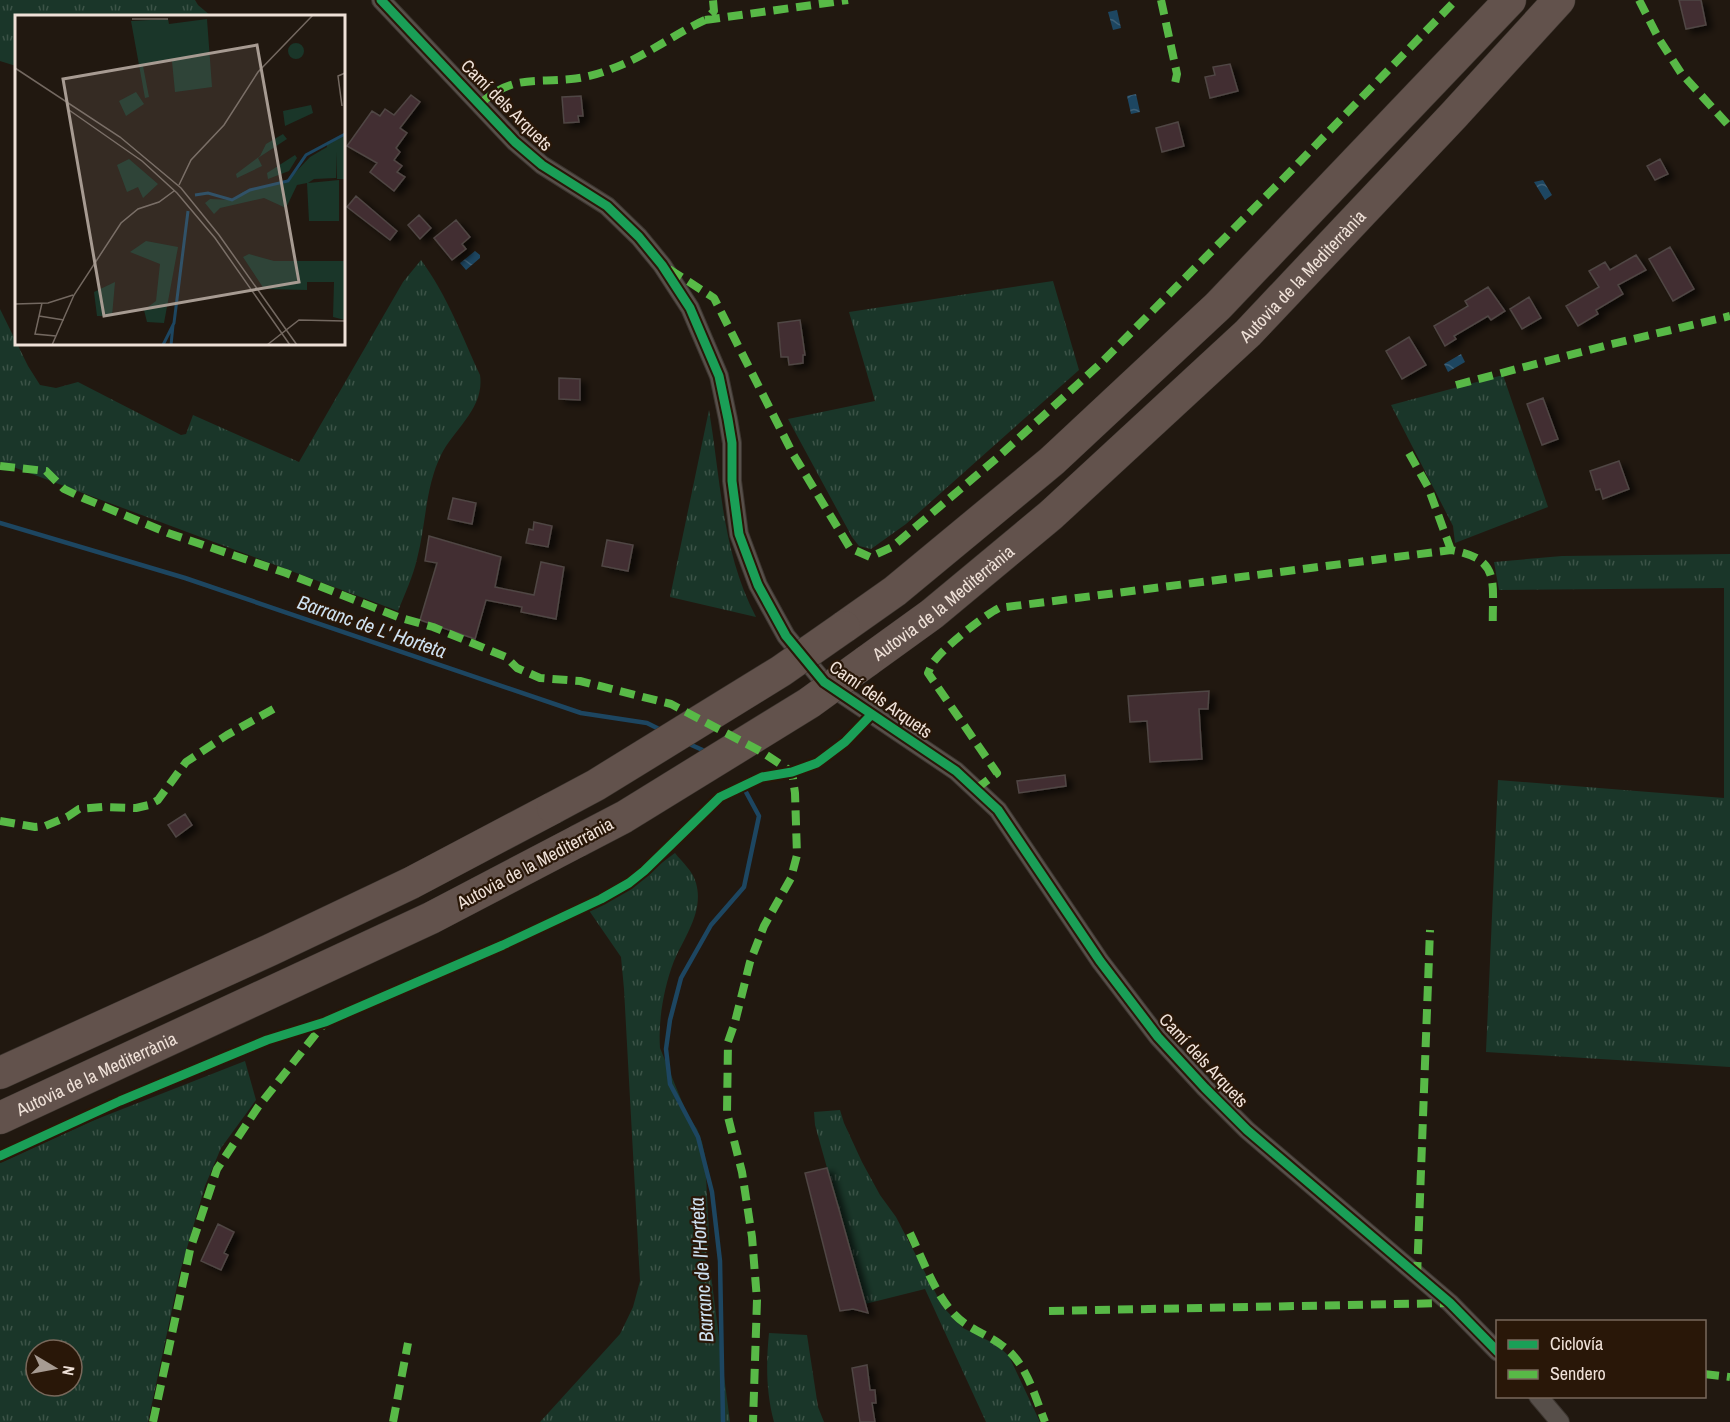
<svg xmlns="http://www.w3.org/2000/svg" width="1730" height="1422" viewBox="0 0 1730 1422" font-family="'Archivo Narrow',sans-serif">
  <defs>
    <pattern id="grass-tufts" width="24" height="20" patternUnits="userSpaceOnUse" patternTransform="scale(1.5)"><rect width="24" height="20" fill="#1a3629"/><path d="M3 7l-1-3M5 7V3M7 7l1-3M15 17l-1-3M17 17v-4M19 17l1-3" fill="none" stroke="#3c5347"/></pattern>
    <pattern id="water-waves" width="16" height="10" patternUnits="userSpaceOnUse" patternTransform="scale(1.5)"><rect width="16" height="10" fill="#1d4661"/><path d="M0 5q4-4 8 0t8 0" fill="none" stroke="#3e6077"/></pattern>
    <filter id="shadow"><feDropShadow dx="6" dy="4" stdDeviation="3" flood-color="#0009"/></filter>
  </defs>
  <rect width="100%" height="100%" fill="#211810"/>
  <path fill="url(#grass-tufts)" fill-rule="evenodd" d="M0,0H195L198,5L211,16H16V66L0,61Z
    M421,260C447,295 462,336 480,375C485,408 454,429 441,455C425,488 426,525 417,559C413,576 405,594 398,611L0,462V309L28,366L40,385L56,388L78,382L181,435L186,434L193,415L299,462L403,282Z
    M1053,281L1079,370L906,524L871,549L859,546L852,537L788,419L875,401L849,312Z
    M1503,375L1548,507L1455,543L1453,526L1391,405Z
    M709,410C721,482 722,552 756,617L670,597Z
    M1730,554V1067L1486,1052L1498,780L1724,798V588L1499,590L1494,562L1562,556Z
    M675,853C682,862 693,871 696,883C704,911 685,936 674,961C664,987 658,1020 660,1048L687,1114L697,1129L702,1142L705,1156L709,1236L708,1250L704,1258L710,1268L730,1422H540L620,1334L633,1307L640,1281L624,989L621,957L588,909L641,878Z
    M245,1061L256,1100L221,1148L205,1186L180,1272L148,1422H0V1163L92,1121ZM36,1350H72V1386H36Z
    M840,1110L844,1123L862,1162L880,1195L896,1217L943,1307L963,1328L997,1345L1009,1356L1040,1422H986L925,1289L865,1304L815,1125L814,1112Z
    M769,1333L807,1335L818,1407L824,1422H774C766,1392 766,1364 769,1333Z"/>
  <path fill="url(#water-waves)" d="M1117,10L1121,28L1113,30L1108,12Z
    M1136,94L1140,112L1131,114L1127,96Z
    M1543,180L1552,195L1545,200L1534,182Z
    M475,251L480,255V258L466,270L460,263Z
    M1461,354L1465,362L1448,372L1444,364Z"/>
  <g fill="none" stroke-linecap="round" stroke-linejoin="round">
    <path stroke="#1d4661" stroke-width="4.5" d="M0,523L185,578L581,713L647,723L661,730
      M687,743L707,752
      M723,1422L720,1261L712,1192L698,1137L670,1084L666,1049L670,1020L681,978L711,925L744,887L759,816L746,792"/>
  </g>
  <path fill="#432f32" stroke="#504644" stroke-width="1.5" filter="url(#shadow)" d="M1679,0H1701L1706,25L1686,29Z
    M1230,64L1238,91L1210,98L1205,77L1215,75L1213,67Z
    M411,95L420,102L400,128L407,133L396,148L400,152L394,160L402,166L397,172L405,177L394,191L370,172L377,163L347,146L372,111L380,116L385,109L394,115Z
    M581,96L583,116H578L579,122L564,123L562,97Z
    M1178,122L1184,146L1162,152L1156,128Z
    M1660,159L1668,174L1655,180L1647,166Z
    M356,196L397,231L390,240L347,207Z
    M419,215L431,228L420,239L408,225Z
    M456,220L470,237L462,244L466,249L452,260L434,238Z
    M1670,247L1694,289L1673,301L1649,259Z
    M1636,255L1646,270L1618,285L1623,294L1596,310L1598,314L1578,326L1566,306L1599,287L1589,271L1605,262L1610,270Z
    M1488,287L1505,311L1491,320L1488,316L1454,336L1456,339L1445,346L1434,326L1468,306L1465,301Z
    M1529,297L1541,318L1522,329L1510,309Z
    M800,320L805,355H803V363L789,365L788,357H781L778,323Z
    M1409,337L1426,365L1402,379L1386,351Z
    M559,378L580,379V400L559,399Z
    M1543,398L1558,439L1542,445L1527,404Z
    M1619,461L1629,489L1603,499L1600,489L1596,490L1590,471Z
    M453,498L476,503L472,524L448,519Z
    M534,522L552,526L548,547L526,543L529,529L533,530Z
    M429,536L501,557L495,587L534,595L541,562L564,567L556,619L521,612L522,607L486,600L475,639L420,620L437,563L425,561Z
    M607,540L633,545L628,571L602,566Z
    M1209,691L1208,709H1199L1202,759L1150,762L1147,721L1130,722L1128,696Z
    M1065,775L1066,786L1019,793L1017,781Z
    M185,814L192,825L176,837L168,825Z
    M827,1168L838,1206L868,1313L853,1309L840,1311L805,1173Z
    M218,1224L234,1232L224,1253L228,1255L221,1270L201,1261Z
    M867,1365L870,1390H875L876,1403H872L875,1422H860L852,1368Z"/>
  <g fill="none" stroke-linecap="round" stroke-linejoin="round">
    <defs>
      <path id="minor" d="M381,0L515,142L542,165L607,206L639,237L662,265L690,308L719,376L728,419L732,443V481L739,534L758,585L786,636L824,682L956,771L998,810L1100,961L1158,1037L1205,1088L1247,1130L1450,1303L1498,1352
        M1538,1396L1560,1422"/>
      <g id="motorway">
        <path d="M844,627L895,591L1052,461L1218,306L1510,0"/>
        <path id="s1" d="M867,661L932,614L1051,515L1248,333L1453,116L1559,0"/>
        <path d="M0,1073L270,950L411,883L553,808"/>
        <path id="s2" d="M0,1118L431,918L578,841"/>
      </g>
    </defs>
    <use href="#minor" stroke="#3c352f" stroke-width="20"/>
    <use href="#motorway" stroke="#3c352f" stroke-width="33"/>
    <use href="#minor" stroke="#574f4a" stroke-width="18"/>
    <use href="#motorway" stroke="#62524c" stroke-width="32"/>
    <defs>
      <path id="motorway-bridge" d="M553,808L596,785L781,671L844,627
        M578,841L624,817L809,703L867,661"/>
    </defs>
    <use href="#motorway-bridge" stroke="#3c352f" stroke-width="33" stroke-linecap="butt"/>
    <use href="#motorway-bridge" stroke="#62524c" stroke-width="32"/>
    <path stroke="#58b947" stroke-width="8" stroke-dasharray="15 8" stroke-linecap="butt" d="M1161,0L1177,74L1174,88
      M1639,0L1659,39L1681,73L1730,127
      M705,20L848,0
      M480,104C512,75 532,83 571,79C583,78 599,74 611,69C643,58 674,34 705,20L714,11L713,0
      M669,269L714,298L793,454L850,548L870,557L892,547L997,458L1101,363L1282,180L1456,0
      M1456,385L1608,345L1730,316
      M1409,453L1428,487L1451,550
      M0,466L46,471L64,489L83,498L168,533L286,573L398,617L433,627L506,657L517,668L540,678L580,681L671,704L762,752L792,772L795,793L797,855L791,878L764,926L750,962L735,1022L728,1042L727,1113L742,1172L752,1237L757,1300L753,1422
      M976,789L997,773L928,673C930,669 932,663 935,660C946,646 983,616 999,608L1451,550C1504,559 1491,586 1493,629
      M0,821L35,827L45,826L67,817L79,809L103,807L136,808L149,805L158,800L186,762L227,735L277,707
      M910,1233C923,1260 934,1292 954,1314C967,1328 984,1333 1000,1344C1026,1361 1034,1394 1045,1422
      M1417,1277L1430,930
      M1049,1311L1450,1303
      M1704,1374L1730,1377
      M153,1422L190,1250L217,1169L258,1107L323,1025
      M393,1422L408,1343"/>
    <defs>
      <path id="cycleway" d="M381,0L515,142L542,165L607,206L639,237L662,265L690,308L719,376L728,419L732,443V481L739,534L758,585L786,636L824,682L956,771L998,810L1100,961L1158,1037L1205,1088L1247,1130L1450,1303L1498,1352
        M0,1156L120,1101L221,1059L267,1040L325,1022L503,945L601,899L629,883L644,871L720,797L762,777L792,772L817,763L845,742L871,715"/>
    </defs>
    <use href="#cycleway" stroke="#291708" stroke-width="13"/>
    <use href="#cycleway" stroke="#1a9f57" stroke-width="9"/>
  </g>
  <g text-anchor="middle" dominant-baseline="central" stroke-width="4.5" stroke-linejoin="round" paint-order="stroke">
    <g font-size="18" fill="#efe1d8" stroke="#291708">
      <text transform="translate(507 105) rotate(45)">Camí dels Arquets</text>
      <text stroke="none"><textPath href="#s1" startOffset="582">Autovia de la Mediterrània</textPath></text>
      <text stroke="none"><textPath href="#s1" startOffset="96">Autovia de la Mediterrània</textPath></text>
      <text transform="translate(881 699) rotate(35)">Camí dels Arquets</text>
      <text transform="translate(535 863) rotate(-28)">Autovia de la Mediterrània</text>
      <text transform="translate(1204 1060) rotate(47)">Camí dels Arquets</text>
      <text stroke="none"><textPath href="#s2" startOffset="106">Autovia de la Mediterrània</textPath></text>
    </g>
    <g font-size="20" font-style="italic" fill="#cee1f1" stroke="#291708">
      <text transform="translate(372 626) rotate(19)">Barranc de L' Horteta</text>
      <text transform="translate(701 1270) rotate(-94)">Barranc de l'Horteta</text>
    </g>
  </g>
  <g transform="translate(15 15)">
    <rect width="330" height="330" fill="#211810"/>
    <path d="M153,4L154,9L192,4L197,72L160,77L157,46L128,51L134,82L130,83L116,6ZM273 36a8 8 0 1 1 16 0a8 8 0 1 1-16 0ZM121,77L129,89L111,101L104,86ZM296,90L298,98L270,111L268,96ZM268,119L272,124L243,143L247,151L222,163L221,159L245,141L251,129ZM330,120V164H322L321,137V163L299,164L293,168L324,165V206H294L292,168L282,170L271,193L249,183L205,193L199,199L190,188L195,184L217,185L228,177L274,164L295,142L312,132V127ZM280,140L282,143L274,156L253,164L252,158ZM114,144L143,169L128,183L123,172L112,177L102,150ZM131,226L163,232L149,308L132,307L129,295L141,286L145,249L115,237ZM234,239L259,246H330V305L318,302L319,267H292V275L249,274L228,242ZM100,267L97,301H82L79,277Z" fill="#1a3629"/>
    <path fill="none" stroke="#1d4661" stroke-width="3" d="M180,180L193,178L217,185L235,175L273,166L291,140L330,119M148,330L159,308L173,196M156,330L158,310"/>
    <path fill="none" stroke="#736860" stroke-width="1.5" d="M117,4H153M0,53L105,122L166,173L204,220L282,330M327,91L323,61L330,58M54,95L127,146L162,178L200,223L275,330M164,170L176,145L209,110L243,57L298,0M27,288L20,319L41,321M0,289L33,288L58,280M24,301L49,305M37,330L59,280L106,208L123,194L144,187L159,176M252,330L284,305L330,306"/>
    <path fill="#a79b92" fill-opacity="0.15" stroke="#a79b92" stroke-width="3" d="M242,30L284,267L89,301L48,64Z"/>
    <rect width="330" height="330" fill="none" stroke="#efe1d8" stroke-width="3"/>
  </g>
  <rect x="1496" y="1320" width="210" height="78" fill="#291708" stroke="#78685b" stroke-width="1.5"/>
  <rect x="1508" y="1340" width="30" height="9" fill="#1a9f57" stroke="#78685b" stroke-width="1.5"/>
  <text x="1550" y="1350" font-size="18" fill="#efe1d8">Ciclovía</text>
  <rect x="1508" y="1370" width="30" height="9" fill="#58b947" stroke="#78685b" stroke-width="1.5"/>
  <text x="1550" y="1380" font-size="18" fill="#efe1d8">Sendero</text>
  <g transform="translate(54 1368) rotate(100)"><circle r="28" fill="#291708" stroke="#78685b" stroke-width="1.5"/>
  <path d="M0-4.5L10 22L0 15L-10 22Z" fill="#a79b92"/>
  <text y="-9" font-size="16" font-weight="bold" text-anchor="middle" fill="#efe1d8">N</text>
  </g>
</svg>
